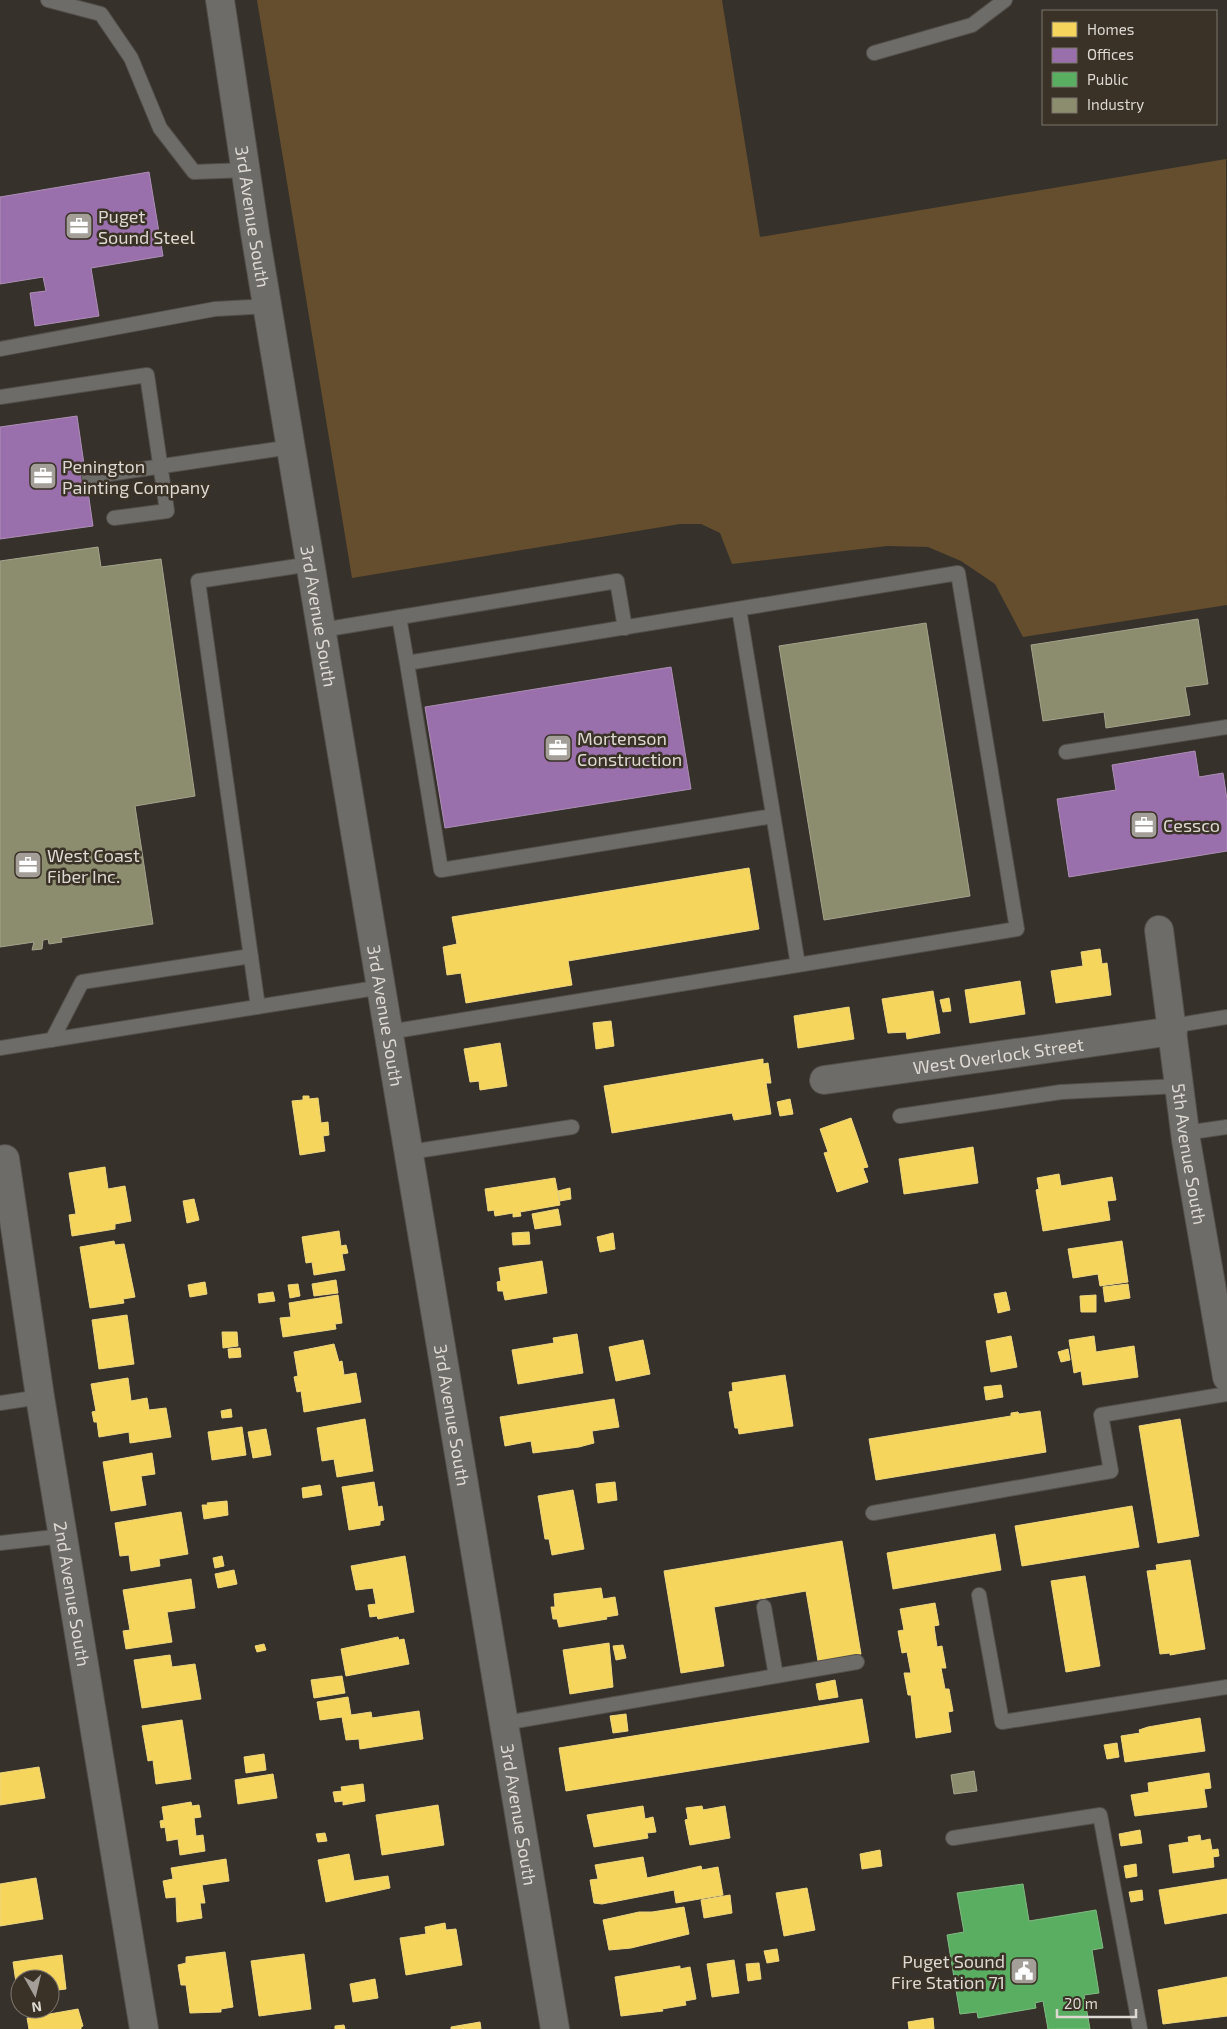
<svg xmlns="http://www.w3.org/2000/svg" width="1227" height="2029" viewBox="0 0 1227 2029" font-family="'Exo 2',sans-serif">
  <rect width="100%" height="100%" fill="#36312b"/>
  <path fill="#644e2e" d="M257,0H722L760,237L1226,159L1227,605L1023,637L995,584L961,561L928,547L887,546L732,564L720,533L701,524H680L352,578Z"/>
  <path fill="#f6d55c" stroke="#eed67f" d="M749,868L759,929L568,961L572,985L466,1003L461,973L447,975L443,947L457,944L452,917Z
    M1100,949L1102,964L1107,963L1111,995L1056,1003L1051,971L1083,966L1081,952Z
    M1020,981L1025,1014L970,1023L965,990Z
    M933,991L940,1033L907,1039L906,1032L888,1033L882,999Z
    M949,998L951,1011L943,1012L940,1000Z
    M849,1007L854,1039L798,1048L794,1016Z
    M611,1021L614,1046L596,1049L593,1023Z
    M500,1043L507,1086L480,1090L479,1081L470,1082L464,1049Z
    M763,1059V1064L768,1063L771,1083H766L771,1114L734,1120L732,1113L612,1133L604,1086Z
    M303,1096H309V1099L318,1098L321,1123L328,1122L329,1135L323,1136L325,1151L300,1155L292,1101L303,1100Z
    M790,1099L793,1114L780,1116L777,1102Z
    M851,1118L868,1167L863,1168L868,1182L837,1192L824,1153L828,1152L820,1129Z
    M973,1147L978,1183L904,1194L899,1159Z
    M105,1167L108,1189L125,1186L131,1221L115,1224V1229L72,1236L69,1215L76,1214L69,1173Z
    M1059,1174L1061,1186L1112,1177L1116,1200L1107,1201L1110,1220L1043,1231L1036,1190L1039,1189L1037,1178Z
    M555,1178L560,1205L520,1212L521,1216L513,1217V1213L495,1216L494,1210L488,1211L485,1189Z
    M570,1188L571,1199L560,1201L558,1191Z
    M194,1199L199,1220L187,1223L183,1201Z
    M558,1209L561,1225L535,1229L532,1214Z
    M339,1231L341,1246L346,1245L348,1253L342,1254L345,1270L314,1275L312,1262L306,1263L302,1237Z
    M529,1232L530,1244L513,1245L512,1233Z
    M613,1233L615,1249L600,1252L597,1237Z
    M114,1241L115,1245L124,1244L135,1297L123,1299L124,1303L90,1308L80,1247Z
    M1122,1241L1128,1282L1100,1286L1098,1274L1073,1278L1068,1249Z
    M542,1261L547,1293L505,1300L503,1291H498L497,1282L501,1281L499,1268Z
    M336,1280L338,1293L314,1296L312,1284Z
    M205,1282L207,1294L190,1297L188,1285Z
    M298,1284L300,1296L290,1298L288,1285Z
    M1128,1284L1130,1298L1105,1302L1103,1287Z
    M273,1292L275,1301L259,1303L258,1294Z
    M1006,1292L1010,1310L998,1313L994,1294Z
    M338,1295L342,1323L335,1324L336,1329L283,1337L280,1318L291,1317L289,1303Z
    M1096,1295V1312H1081L1080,1296Z
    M127,1315L134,1364L99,1369L92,1320Z
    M222,1332H237L238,1346L223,1348Z
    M577,1334L583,1373L518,1384L512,1350L554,1343L553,1338Z
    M1011,1336L1017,1367L991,1372L986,1341Z
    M1094,1336L1096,1352L1134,1346L1138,1377L1083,1385L1081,1371L1074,1373L1069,1340Z
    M643,1340L650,1374L616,1381L609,1347Z
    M334,1344L339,1362L342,1361L344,1375L356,1373L361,1402L304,1412L301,1391L297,1392L294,1377L298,1376L294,1352Z
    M240,1348L241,1357L229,1358L228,1349Z
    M1068,1349L1070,1360L1061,1362L1058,1352Z
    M785,1375L793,1426L739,1434L738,1428H735L729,1392L733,1391L732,1383Z
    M128,1378L131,1401L147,1398L149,1410L166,1408L171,1437L130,1443L129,1432L99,1437L97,1422H94L92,1412L96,1411L91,1384Z
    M1001,1385L1003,1397L986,1400L984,1387Z
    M614,1399L619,1427L592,1431L594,1443L579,1447L533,1453L531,1441L505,1446L500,1417Z
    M231,1409L232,1417L222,1418L221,1411Z
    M1040,1411L1046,1452L876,1480L869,1439L1011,1416V1413L1018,1412L1019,1414Z
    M365,1419L373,1471L337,1477L334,1459L322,1461L317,1428Z
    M1180,1419L1199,1536L1158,1543L1139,1426Z
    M242,1427L246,1455L212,1460L208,1432Z
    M266,1429L271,1455L253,1458L248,1432Z
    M152,1453L155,1474L141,1476L146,1505L111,1511L103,1462Z
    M374,1482L378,1507L382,1506L384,1520L380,1521V1525L349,1530L342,1487Z
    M615,1482L617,1500L598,1503L596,1484Z
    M320,1485L322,1495L303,1498L302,1488Z
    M573,1490L584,1549L552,1555L549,1539H545L538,1496Z
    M227,1501L228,1515L204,1519L202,1505H208L207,1503Z
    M1132,1506L1139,1547L1022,1566L1015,1526Z
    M181,1512L188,1554L159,1559L160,1566L131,1571L129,1555L120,1556L115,1523Z
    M995,1534L1001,1570L893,1589L887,1553Z
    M842,1541L861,1654L818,1661L806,1591L714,1607L724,1666L681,1673L664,1571Z
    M222,1556L224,1566L215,1568L213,1558Z
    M405,1556L414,1612L378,1619L377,1616L370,1617L368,1605L376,1604L373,1588L356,1590L351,1566Z
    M1190,1560L1205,1649L1170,1655V1653L1160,1654L1147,1571L1157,1570L1156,1565Z
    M234,1570L237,1584L218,1588L215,1574Z
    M1085,1576L1100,1666L1066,1672L1051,1581Z
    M191,1579L195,1608L167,1612L172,1642L126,1649L123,1631L130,1630L123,1590Z
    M601,1588L603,1599L615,1597L618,1615L606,1617L607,1619L559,1627L557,1619H553L551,1607H555L554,1594Z
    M935,1603L939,1625L934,1626L937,1647L942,1646L946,1668H941L945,1689H949L953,1711L948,1712L951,1732L916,1738L911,1695H908L904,1673H911L907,1652L902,1653L898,1631L904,1630L900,1609Z
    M398,1637L399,1640L404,1639L409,1664L346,1676L341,1649Z
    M609,1643L613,1687L570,1694L563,1650Z
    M264,1644L266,1650L257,1652L255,1646Z
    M623,1645L626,1658L616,1660L613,1646Z
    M170,1655L172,1667L195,1664L201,1699L142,1708L134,1660Z
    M342,1676L345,1693L314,1698L311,1680Z
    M835,1680L838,1697L819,1700L816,1684Z
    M348,1697L351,1715L371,1712L372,1718L419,1711L423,1739L360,1749L359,1739L346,1740L342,1717L320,1720L317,1702Z
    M862,1699L869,1742L566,1791L559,1748Z
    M626,1714L628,1731L613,1733L610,1716Z
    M1200,1718L1205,1751L1125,1762L1121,1736L1140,1733L1139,1730L1148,1727Z
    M182,1720L191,1779L156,1784L153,1760L148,1761L142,1726Z
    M1117,1743L1119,1757L1107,1759L1104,1745Z
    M264,1754L266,1770L246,1773L244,1757Z
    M39,1767L45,1798L0,1805V1773Z
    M1209,1773L1211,1788L1204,1789L1207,1807L1135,1816L1131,1795L1149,1792L1148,1783Z
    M273,1774L277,1798L238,1804L235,1780Z
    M363,1784L365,1801L343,1805V1801L335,1802L333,1792L342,1791L341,1787Z
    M191,1802L192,1806L199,1805L201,1817L194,1818L196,1836L203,1835L205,1851L180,1855L178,1839L167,1841L165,1827L161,1828L160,1821L164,1820L162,1807Z
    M438,1805L444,1845L382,1855L376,1815Z
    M643,1806L645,1819L653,1817L656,1832L647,1833L648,1838L594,1847L587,1815Z
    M702,1806L703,1810L725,1806L730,1838L690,1845L685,1820L688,1819L686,1808Z
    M1140,1830L1142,1843L1121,1846L1119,1834Z
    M325,1833L327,1841L318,1842L316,1834Z
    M1200,1835L1201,1841L1210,1839L1212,1850L1218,1849L1219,1856L1213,1857L1214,1867L1173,1873L1169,1845L1189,1842L1188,1837Z
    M880,1850L882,1866L862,1869L860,1854Z
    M349,1854L354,1881L388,1876L390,1888L326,1902L318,1860Z
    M643,1857L647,1878L701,1866L702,1870L718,1867L723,1895L676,1903L674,1890L602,1904L594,1903L590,1880L598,1879L595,1865Z
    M226,1859L229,1881L202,1885L205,1903H200L202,1918L177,1922L176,1897L166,1898L163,1881L173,1879L171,1868Z
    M1136,1864L1137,1876L1126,1878L1124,1866Z
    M36,1878L43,1919L0,1926V1884Z
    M1227,1879V1913L1165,1924L1159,1890Z
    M807,1888L815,1930L784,1936L776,1893Z
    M1142,1890L1143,1900L1131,1902L1129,1892Z
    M730,1895L732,1913L704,1918L701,1900Z
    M684,1907L689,1934L631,1948L609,1950L603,1920L639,1912H652Z
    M445,1923L446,1930L456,1929L462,1965L406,1975L400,1938L426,1934L425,1927Z
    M777,1949L779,1961L767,1963L764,1951Z
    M225,1952L233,2007L221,2009V2012L190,2013L186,1985H181L178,1965L186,1963V1957Z
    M304,1954L311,2009L259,2016L251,1961Z
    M62,1955L66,1989L50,1991V1979H20L18,1996L13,1962Z
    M734,1960L739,1993L712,1997L707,1964Z
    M759,1963L761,1979L748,1981L746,1964Z
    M680,1966V1969L690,1967L696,1999L685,2001L686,2005L662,2009L663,2011L621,2016L615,1977Z
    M1227,1977V2016L1163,2024L1158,1990Z
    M375,1979L378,1998L353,2002L350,1984Z
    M78,2009L83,2026L81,2027V2029H29L27,2018Z
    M933,2018L934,2029H909L908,2022Z
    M480,2022L481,2029H451V2027Z
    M344,2025L345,2029H335V2026Z"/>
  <path fill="#9970ab" stroke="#ad8fb6" d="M149,172L163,256L91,268L99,316L35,326L30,293L46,291L43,277L0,284V197Z
    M77,416L93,526L0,539V427Z
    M671,667L691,789L445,828L425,707Z
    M1195,751L1199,777L1223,773L1227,799V851L1069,877L1057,799L1116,790L1112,765Z"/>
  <path fill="#5aae61" stroke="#81bb83" d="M1023,1884L1029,1921L1096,1910L1103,1948L1092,1950L1099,1993L1084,1995L1090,2029H1048L1043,2001L1035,2003L1036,2008L978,2018L977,2012L960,2014L947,1935L964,1932L957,1893Z"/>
  <path fill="#8c8c6e" stroke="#a4a38c" d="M98,547L101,567L161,559L195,796L135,806L153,924L61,938L62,942L49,944L48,939L43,940L42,949L32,950L34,942L0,947V561Z
    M1198,619L1208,684L1185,687L1190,715L1106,728L1104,712L1043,721L1031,645Z
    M926,623L970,896L824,920L779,646Z
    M974,1771L977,1791L954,1794L951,1775Z"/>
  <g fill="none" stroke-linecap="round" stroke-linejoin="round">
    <defs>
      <path id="lane" d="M48,0L101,14L131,58L160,128L194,172L246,170
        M874,53L972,25L1005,0
        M0,349L215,309L268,306
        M0,397L147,375L167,511L114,518
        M89,477L291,447
        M739,609L798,965
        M399,617L407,663
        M322,630L617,581L625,628
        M1066,752L1227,727
        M258,1007L198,581L311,564
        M1172,1026L1227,1017
        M389,1032L1017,929L958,573L407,663L441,870L773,816
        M52,1040L82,982L251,956
        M0,1048L382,987
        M900,1116L1061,1092L1179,1086
        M1185,1133L1227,1127
        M410,1152L572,1127
        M0,1403L40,1397
        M873,1513L1111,1471L1101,1415L1227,1394
        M0,1543L63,1536
        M979,1595L1002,1722L1227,1687
        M764,1607L776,1676
        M505,1723L857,1662
        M953,1838L1100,1815L1140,2029"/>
      <g id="street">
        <path id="s1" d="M220,0L255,233L555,2029"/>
        <path id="s2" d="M1159,930L1186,1140L1227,1377"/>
        <path id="s3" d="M824,1080L1173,1031"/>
        <path id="s4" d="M5,1159L40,1397L144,2029"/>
      </g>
    </defs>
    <use href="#lane" stroke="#534f4a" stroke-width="16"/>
    <use href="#street" stroke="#534f4a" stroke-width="30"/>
    <use href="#lane" stroke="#6e6c69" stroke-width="14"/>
    <use href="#street" stroke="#6e6c69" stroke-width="28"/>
  </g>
  <defs>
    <symbol id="office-square" viewBox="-11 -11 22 22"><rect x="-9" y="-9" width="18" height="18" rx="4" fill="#a39e97" stroke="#3a3227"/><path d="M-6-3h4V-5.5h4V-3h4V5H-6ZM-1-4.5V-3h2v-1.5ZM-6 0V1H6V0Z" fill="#fff"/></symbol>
    <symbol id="civic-square" viewBox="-11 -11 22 22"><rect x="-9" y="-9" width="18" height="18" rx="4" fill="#a39e97" stroke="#3a3227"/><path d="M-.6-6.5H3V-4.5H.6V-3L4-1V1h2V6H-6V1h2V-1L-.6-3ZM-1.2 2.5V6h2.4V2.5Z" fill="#fff"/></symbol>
  </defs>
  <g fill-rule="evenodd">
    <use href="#office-square" x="63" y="210" width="32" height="32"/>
    <use href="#office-square" x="27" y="460" width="32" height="32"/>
    <use href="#office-square" x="542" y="732" width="32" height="32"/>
    <use href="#office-square" x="1128" y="809" width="32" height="32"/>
    <use href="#office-square" x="12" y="849" width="32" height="32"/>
    <use href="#civic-square" x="1008" y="1955" width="32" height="32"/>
  </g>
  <g text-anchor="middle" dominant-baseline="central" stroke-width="5" stroke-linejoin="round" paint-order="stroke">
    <g font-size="18" fill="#ddd8d1" stroke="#3a3227" text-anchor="start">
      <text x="98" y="216">Puget<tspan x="98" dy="21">Sound Steel</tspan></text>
      <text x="62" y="466">Penington<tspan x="62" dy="21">Painting Company</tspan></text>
      <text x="577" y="738">Mortenson<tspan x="577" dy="21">Construction</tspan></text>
      <text x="1163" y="825">Cessco</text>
      <text x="47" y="855">West Coast<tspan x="47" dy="21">Fiber Inc.</tspan></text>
      <text x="1005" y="1961" text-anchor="end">Puget Sound<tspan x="1005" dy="21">Fire Station 71</tspan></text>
    </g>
    <g font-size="18" fill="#ddd8d1" stroke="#3a3227">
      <text stroke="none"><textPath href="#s1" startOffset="219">3rd Avenue South</textPath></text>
      <text stroke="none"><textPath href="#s1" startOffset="624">3rd Avenue South</textPath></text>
      <text stroke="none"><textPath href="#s1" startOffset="1029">3rd Avenue South</textPath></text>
      <text stroke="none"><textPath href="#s3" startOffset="176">West Overlock Street</textPath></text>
      <text stroke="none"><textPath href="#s2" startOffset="226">5th Avenue South</textPath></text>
      <text stroke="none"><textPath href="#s1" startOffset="1434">3rd Avenue South</textPath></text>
      <text stroke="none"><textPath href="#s4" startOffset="440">2nd Avenue South</textPath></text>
      <text stroke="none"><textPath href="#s1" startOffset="1839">3rd Avenue South</textPath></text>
    </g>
  </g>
  <rect x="1042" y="10" width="175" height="115" fill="#3a3227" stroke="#7b746b"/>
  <rect x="1052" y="22" width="25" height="15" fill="#f6d55c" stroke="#7b746b"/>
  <text x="1087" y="35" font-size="15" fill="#ddd8d1">Homes</text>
  <rect x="1052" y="48" width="25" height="15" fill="#9970ab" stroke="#7b746b"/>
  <text x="1087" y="60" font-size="15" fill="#ddd8d1">Offices</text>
  <rect x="1052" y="72" width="25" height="15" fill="#5aae61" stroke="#7b746b"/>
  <text x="1087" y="85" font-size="15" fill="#ddd8d1">Public</text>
  <rect x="1052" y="98" width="25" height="15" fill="#8c8c6e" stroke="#7b746b"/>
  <text x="1087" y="110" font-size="15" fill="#ddd8d1">Industry</text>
  <g transform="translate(35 1994) rotate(172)"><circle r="24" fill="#3a3227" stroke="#7b746b"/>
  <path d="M0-4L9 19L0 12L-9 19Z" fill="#a39e97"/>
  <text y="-8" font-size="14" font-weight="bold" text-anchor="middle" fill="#ddd8d1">N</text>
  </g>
  <path d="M1057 2009v8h79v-8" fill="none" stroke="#ddd8d1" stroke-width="2.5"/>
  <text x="1064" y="2009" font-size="15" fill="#ddd8d1" stroke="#3a3227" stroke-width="4" paint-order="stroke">20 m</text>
</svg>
